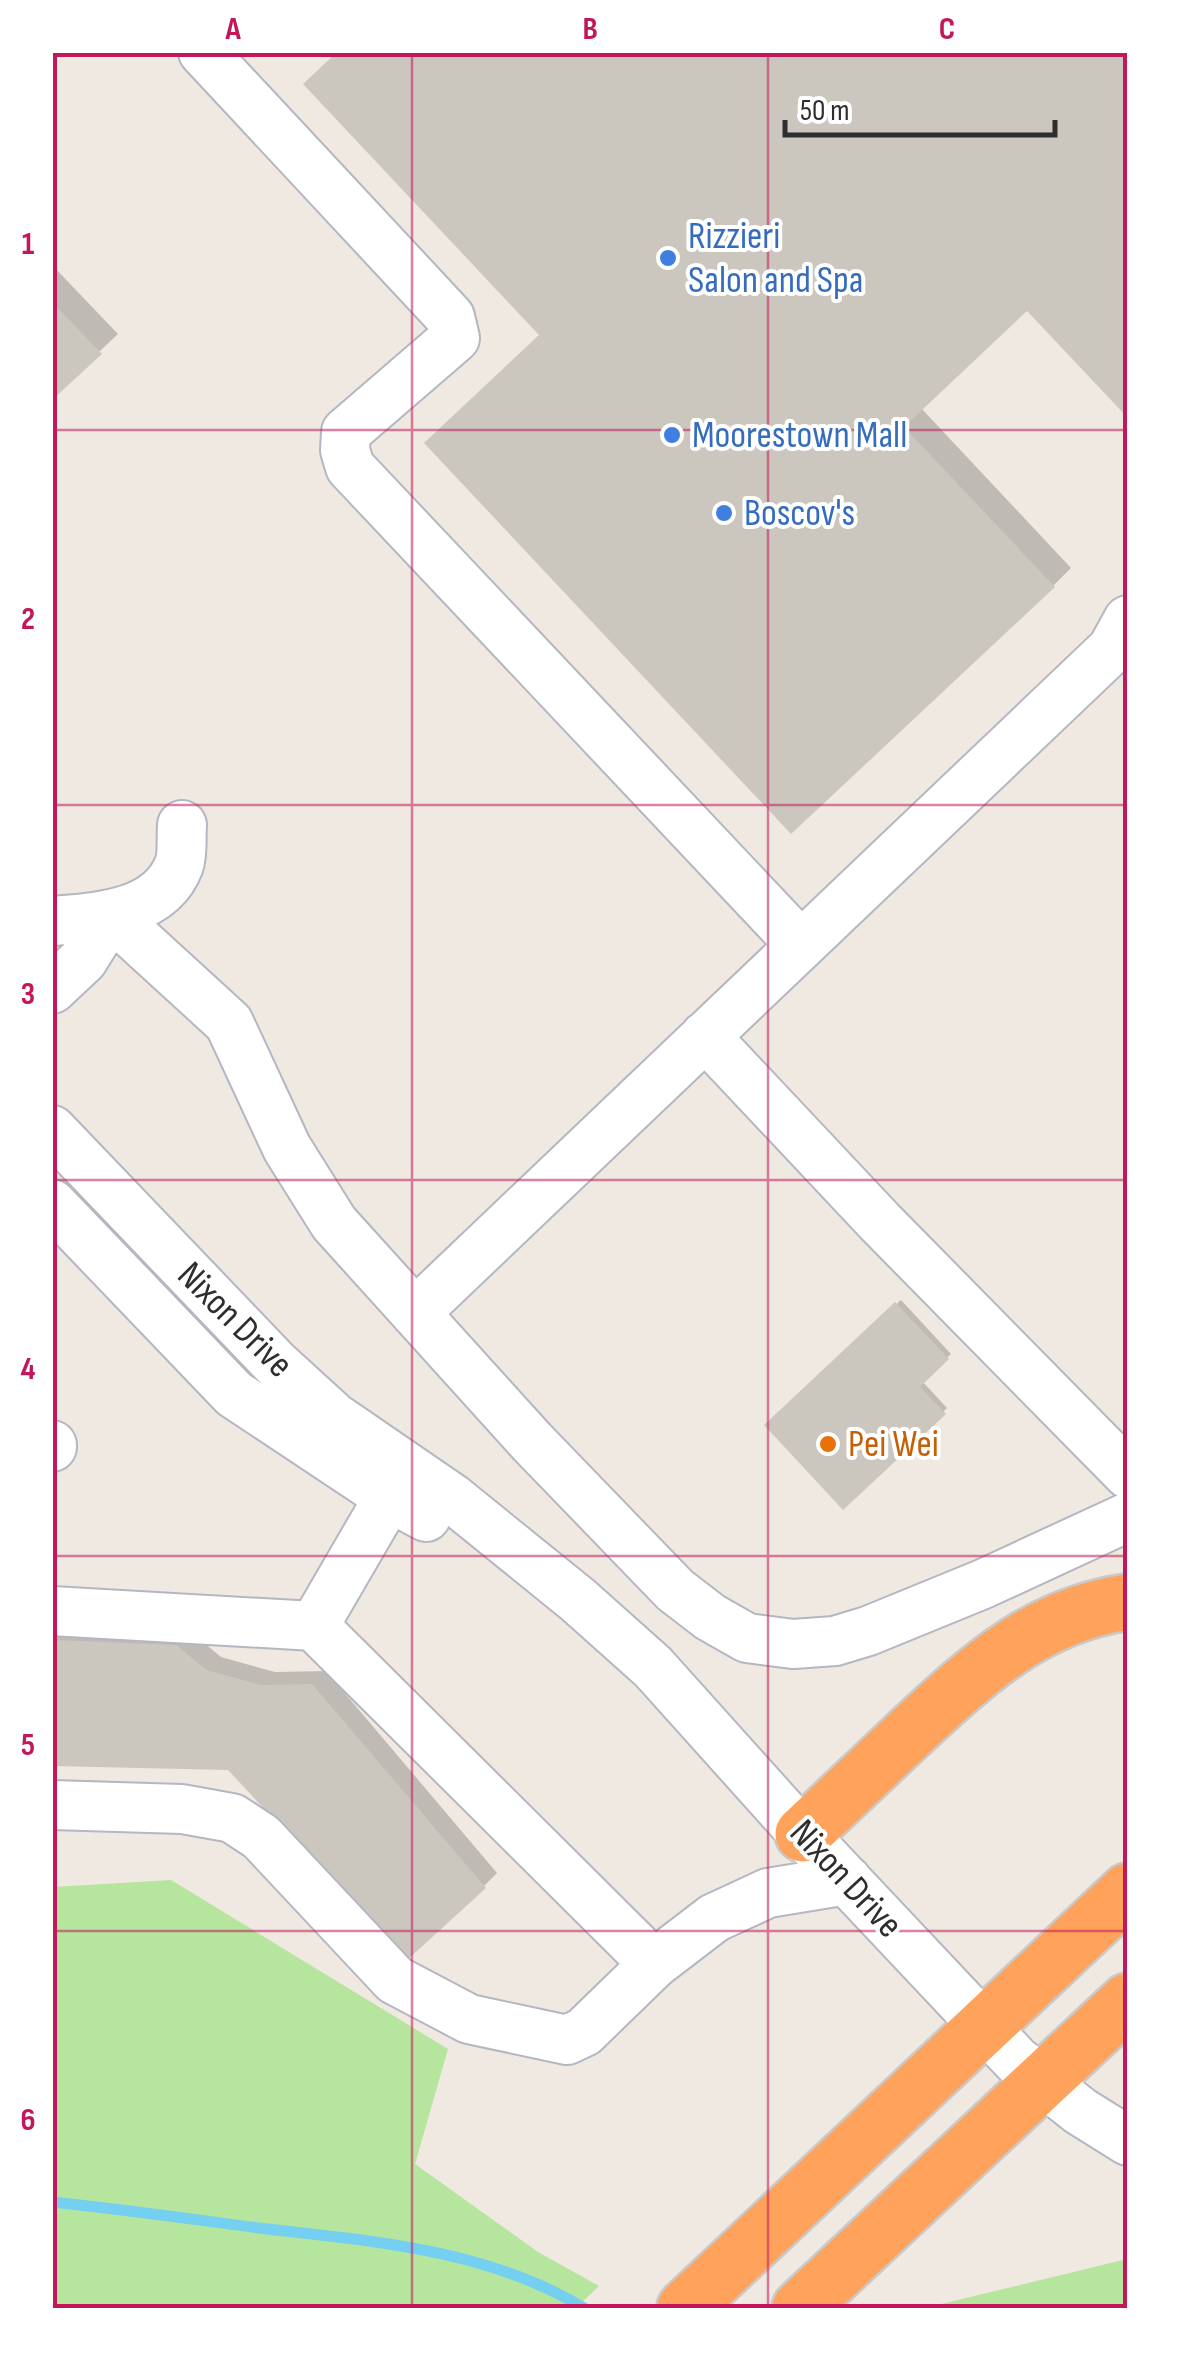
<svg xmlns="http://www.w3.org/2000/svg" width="1180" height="2361" viewBox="0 0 1180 2361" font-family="'Sofia Sans Condensed',sans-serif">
  <rect width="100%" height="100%" fill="#efe9e1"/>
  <path fill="#b6e59e" d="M171,1880L448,2049L415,2164L538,2252L599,2286L576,2308H53V1887Z
    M1127,2259V2308H925Z"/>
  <path fill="#0003" d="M52,265L118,334L52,396Z
    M1027,308L921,408L1071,568L1053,586L427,443Z
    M901,1300L951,1354L922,1381L947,1408L843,1506L781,1411Z
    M52,1626L191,1632L221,1657L275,1672L326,1671L497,1873L484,1886L229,1767L52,1764Z"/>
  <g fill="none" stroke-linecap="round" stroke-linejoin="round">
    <path stroke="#75cff0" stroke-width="11" d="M52,2202C121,2209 190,2219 259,2228C371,2241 486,2249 584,2308"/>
  </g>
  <path fill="#cbc7bf" d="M337,52H1128V418L1027,311L904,427L1055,587L791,834L424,443L539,335L303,84Z
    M52,302L102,354L52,400Z
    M895,1302L949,1359L920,1387L946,1414L843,1510L764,1425Z
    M52,1640L176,1645L207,1670L260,1685L312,1684L486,1888L406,1961L228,1770L52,1766Z"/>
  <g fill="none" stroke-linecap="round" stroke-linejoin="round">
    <defs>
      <path id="minor" d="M203,52L450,317L455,338L346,432L345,450L350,467L801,945
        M111,915L229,1023L287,1148L334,1223L532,1442L675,1590L710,1617L747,1638L793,1644L835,1641L868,1631L983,1584L1128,1517
        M52,921C97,917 160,915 179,865C183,854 181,837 182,825
        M52,989L83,960L111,915
        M705,1036L880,1222L1128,1474
        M52,1130L276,1364L334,1417L452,1498L578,1600L653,1667L803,1834L1016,2060L1080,2111L1128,2141
        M52,1204L234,1394L389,1497L426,1517
        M415,1313L1112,649L1128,620
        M52,1445V1447
        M52,1611L314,1626L654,1964
        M314,1626L389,1497
        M52,1805L182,1809L232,1818L261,1837L395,1980L469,2019L567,2040L584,2032L654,1964L714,1918L768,1893L847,1880"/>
      <path id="highway" d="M803,1834C840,1799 877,1764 914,1729C979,1669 1036,1615 1128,1602
        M685,2308L1128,1891
        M800,2308L1128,2001"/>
    </defs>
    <use href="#minor" stroke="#b4b7c1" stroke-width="52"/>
    <use href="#highway" stroke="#c9c9c9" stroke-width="60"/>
    <use href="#minor" stroke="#fff" stroke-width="48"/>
    <use href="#highway" stroke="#ffa35c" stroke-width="55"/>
  </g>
  <path fill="none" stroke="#c2185b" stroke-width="2.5" stroke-opacity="0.55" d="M412,52V2308M768,52V2308M52,430H1128M52,805H1128M52,1180H1128M52,1556H1128M52,1931H1128"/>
  <g fill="#3f7fe0" stroke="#fff" stroke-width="4">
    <circle cx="668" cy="258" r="10"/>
    <circle cx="672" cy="435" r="10"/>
    <circle cx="724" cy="513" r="10"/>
  </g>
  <circle fill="#e8710a" stroke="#fff" stroke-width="4" cx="828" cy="1444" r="10"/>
  <g text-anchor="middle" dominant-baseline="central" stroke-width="8" stroke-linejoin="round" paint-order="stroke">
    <g font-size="38" fill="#366cbe" stroke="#fff" text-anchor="start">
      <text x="688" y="236">Rizzieri<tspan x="688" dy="44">Salon and Spa</tspan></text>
      <text x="692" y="435">Moorestown Mall</text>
      <text x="744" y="513">Boscov's</text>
    </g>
    <g font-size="38" fill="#2e2e2e" stroke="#fff">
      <text transform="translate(235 1320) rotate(45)">Nixon Drive</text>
      <text transform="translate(846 1879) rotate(47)">Nixon Drive</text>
    </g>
    <g font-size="38" fill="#c56008" stroke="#fff" text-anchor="start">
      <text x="848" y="1444">Pei Wei</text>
    </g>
  </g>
  <rect width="1180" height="2361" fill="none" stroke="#ffffff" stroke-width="110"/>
  <path d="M785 120v15h270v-15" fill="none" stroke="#2e2e2e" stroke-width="5"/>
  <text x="800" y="120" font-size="30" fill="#2e2e2e" stroke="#ffffff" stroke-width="8" paint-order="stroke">50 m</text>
  <rect x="55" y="55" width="1070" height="2251" fill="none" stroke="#c2185b" stroke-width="4"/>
  <g font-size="32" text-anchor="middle" font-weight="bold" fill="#c2185b">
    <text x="233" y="39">A</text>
    <text x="590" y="39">B</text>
    <text x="947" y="39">C</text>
    <text x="28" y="254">1</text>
    <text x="28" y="629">2</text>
    <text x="28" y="1004">3</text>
    <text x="28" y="1379">4</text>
    <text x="28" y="1755">5</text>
    <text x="28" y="2130">6</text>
  </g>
</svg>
